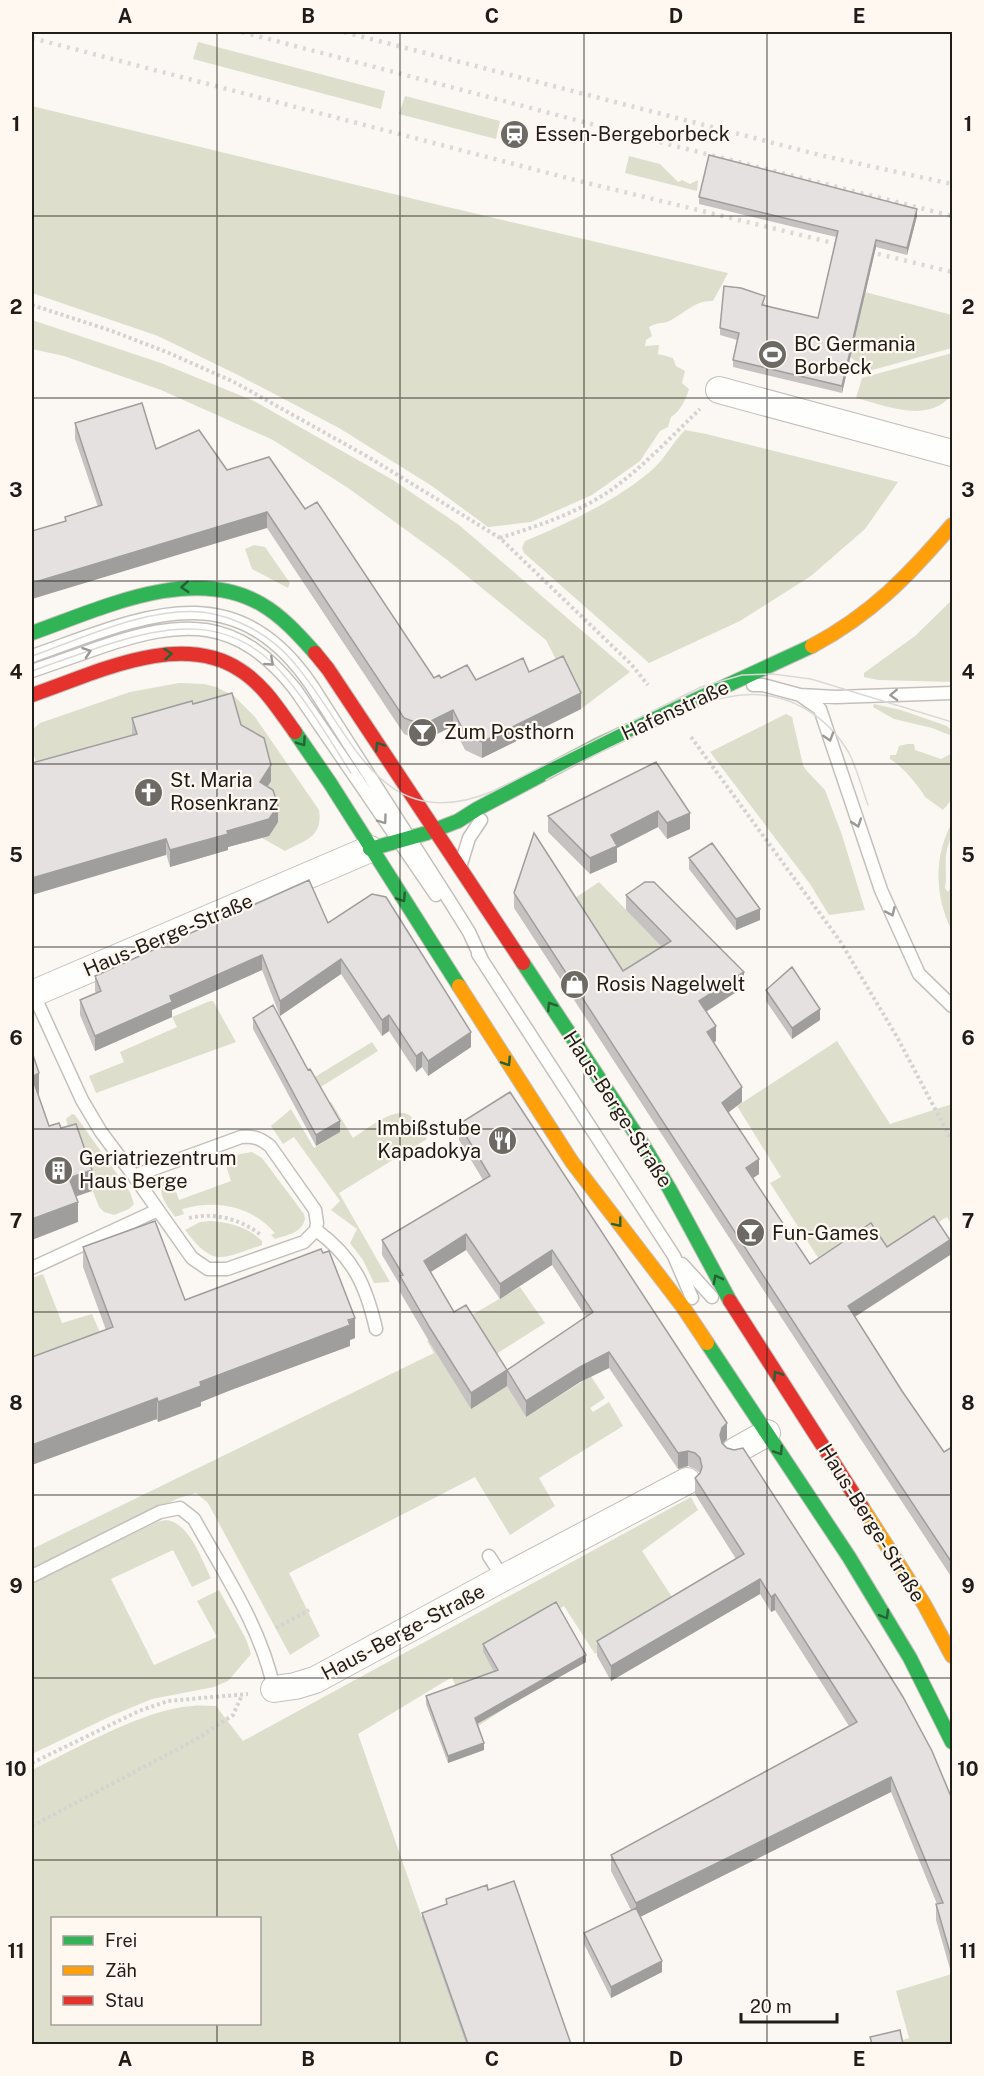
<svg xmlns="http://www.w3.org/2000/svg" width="984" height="2076" viewBox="0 0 984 2076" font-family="'Public Sans',sans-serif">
  <rect width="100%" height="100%" fill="#fbf8f4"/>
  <path fill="#dddecb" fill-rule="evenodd" d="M198,42L385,91L381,109L193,59Z
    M405,96L500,121L496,139L399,114Z
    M32,106L418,200L728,273L713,301C696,300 687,311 673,319C666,324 657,322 649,327L652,336L646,340L645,346L659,345L658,354L673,358L676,366L685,371L682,383L689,389C686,400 680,411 671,417L668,427L660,431L640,461L592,495L531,522L488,527L432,486L339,428L240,376L158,336L32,293Z
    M629,156L660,164L678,182L682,180L690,184L698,180L697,191L625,173Z
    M865,292L952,315V348L869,371L850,357Z
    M32,320L161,363L254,401L393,480L459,525L630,672L581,709L546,640L446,559L348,488L273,440L161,390L64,356L32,349Z
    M952,353V395C927,424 888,406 856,398L862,378Z
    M685,430L706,434L898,482L865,529L811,576L740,621L649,663L524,553L522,548L525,541C568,523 618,500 653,469C665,458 673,442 685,430Z
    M254,545L265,547L290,583L288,588L252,569L245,549Z
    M952,600V682L878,680L864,677V673L915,636Z
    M179,683L204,684L216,687L234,696L255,717L319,810C323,837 306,840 285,851L262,838L269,836L155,728L132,734L136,750L41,778L32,750V730L40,723L130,692Z
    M874,704L901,710L947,726L951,730L952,729V736L932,728L894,719L873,707Z
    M786,714L792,717L803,765L806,770L825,790L842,835L865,910L829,915L810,884L710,752Z
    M907,744H914L915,750L941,759L952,753V799L943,810L925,797C920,787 900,764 890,759V755H896L899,746Z
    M952,823C953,836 948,843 946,855C945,867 947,876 945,888L948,892L952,885V931C935,898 933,856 952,823Z
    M599,882L671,956L634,1004L569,902Z
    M210,1001H213L236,1042L96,1093L89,1076L124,1062L120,1052L177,1027L172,1017Z
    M837,1041L890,1124L952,1104V1225L947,1217L883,1255L824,1267L770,1183L781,1177L737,1106Z
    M372,1042L378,1051L316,1090L310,1080Z
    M331,1102L353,1138C366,1130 394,1106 409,1115C417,1120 422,1131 427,1139L339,1193L390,1282L374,1283L363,1260L350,1243L357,1229L331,1210L340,1201L294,1137L283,1144L271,1126L291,1109L314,1148L340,1132L325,1105Z
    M72,1114L75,1115L130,1192L134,1204L129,1209L114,1215L104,1212L99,1207L68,1127L66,1119Z
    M252,1152L262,1158L304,1214L305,1219C302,1233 287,1235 275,1239L271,1235L275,1233C251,1206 217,1199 182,1209L184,1214L175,1217C167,1205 155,1193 165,1179L171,1178L179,1200L231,1181L224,1159L240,1154Z
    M210,1221C229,1222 248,1227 262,1241V1245C221,1259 214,1268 185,1230L200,1222Z
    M43,1274L62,1323L92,1314L101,1335L32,1362V1278Z
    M520,1287L545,1323L490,1358L526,1417L591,1376L605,1398L590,1408L593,1412L609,1402L623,1426L539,1478L555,1506L510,1535L475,1477L289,1573L320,1636L290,1655L208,1503L196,1493L179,1498L32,1568V1549L434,1353L427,1341Z
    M691,1497L698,1510L642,1551L678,1606L595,1654L564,1606L483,1652L512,1704L472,1730L452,1677L358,1734L466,2044H32V1770C76,1749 144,1709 192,1706C200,1705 208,1706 216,1706L243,1741ZM52,1918H260V2024H52Z
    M166,1520C190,1523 201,1559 211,1578L192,1587L173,1550L111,1579L154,1665L217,1637L197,1601L219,1590L246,1639L251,1654L228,1681L214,1687L152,1699L111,1716L32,1754V1583L157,1522Z
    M952,1974V2044H901L900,2041L909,2038L896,1991Z"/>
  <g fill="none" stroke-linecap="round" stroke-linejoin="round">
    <defs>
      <path id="lane" d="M32,656C138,619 233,569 312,686L449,900L469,932L482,960
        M32,671C55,663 78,655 101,647C183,619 237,616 295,689L436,895
        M753,685H763L800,695L836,697L952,693
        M800,695L820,709L881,890L919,974L952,1006
        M461,864L469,838L481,820
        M478,954L674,1256L692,1298
        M33,993L82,1100L101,1132L134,1176L241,1137C254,1136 260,1138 270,1146L315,1210L317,1223L316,1230C353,1257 366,1285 376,1329
        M134,1176L158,1210
        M682,1264L712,1297
        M32,1268L158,1210L192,1258L208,1269H227L304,1242L316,1230
        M489,1556L503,1578
        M32,1576L160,1512L180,1508L194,1519C224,1573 261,1627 274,1689"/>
      <path id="street" d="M719,390L952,453
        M32,994L370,849
        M735,1451L767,1433
        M274,1689L295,1686L315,1680L503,1578L687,1481"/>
      <path id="fast" d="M32,633C100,609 192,564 261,604C282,616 299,635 315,653
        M295,732L330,783L459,986
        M370,849L427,833L458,821L477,809L598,745L812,646
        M523,963L645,1148L669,1188L730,1301
        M707,1343L849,1557L910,1658L952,1742"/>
      <path id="slow" d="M812,646C872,614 908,576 952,525
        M459,986L572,1162L683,1307L707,1343
        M862,1507L924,1604L952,1656"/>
      <path id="jam" d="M315,653L328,669L523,963
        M32,695C94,674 179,630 240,670C264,685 279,710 295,732
        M730,1301L862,1507"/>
    </defs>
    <use href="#lane" stroke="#c3c0bc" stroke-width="15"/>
    <use href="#street" stroke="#c3c0bc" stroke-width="28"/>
    <use href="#fast" stroke="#c3c0bc" stroke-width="16"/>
    <use href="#slow" stroke="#c3c0bc" stroke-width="16"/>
    <use href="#jam" stroke="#c3c0bc" stroke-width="16"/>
    <path stroke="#d5d3d2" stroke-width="4" stroke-dasharray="3 3" stroke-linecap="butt" d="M32,305L112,331L169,353L234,382L370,458L500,538L631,664L648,685
      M500,538C537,526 578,513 611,490C643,467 672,436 700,409
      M691,737L840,941L897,1037L952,1141
      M189,1218C215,1212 240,1219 261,1235
      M276,1628L309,1610
      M32,1763L139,1711L168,1701L248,1694
      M32,1826L195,1740L233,1715L242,1695"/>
    <use href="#lane" stroke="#fefefd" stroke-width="12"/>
    <use href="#street" stroke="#fefefd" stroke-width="26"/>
    <use href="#fast" stroke="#30b455" stroke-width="14"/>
    <use href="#slow" stroke="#ff9f0a" stroke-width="14"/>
    <use href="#jam" stroke="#e5322d" stroke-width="14"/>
    <path stroke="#dad9d7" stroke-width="1.5" d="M32,656C83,638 147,607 202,612C234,616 267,633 289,657C350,723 375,841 493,791L701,687L742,675L773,674L811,679L952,722
      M32,671C54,663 77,655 100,647C167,625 228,613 281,672C308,702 329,739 351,773
      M546,780C576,763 609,749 640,733C692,707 747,676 804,708C823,719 838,734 849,753C857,769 862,788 868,805"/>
    <path stroke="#dad9d7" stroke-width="4.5" stroke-dasharray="3 6" stroke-linecap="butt" d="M242,32L667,144L952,216
      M344,32L824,156L952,184
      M32,38L575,180L952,272"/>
  </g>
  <path fill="#c5c2c1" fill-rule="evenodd" d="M699,197L917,216L907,255L876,247L842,393L733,367V360L737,340L720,335V328L765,303V305L818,318L836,237L699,204Z
    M75,423L156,449L227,470L305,509L434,678L476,680L529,672L581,709L482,758L465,750L453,726L423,741L404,734L267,528L65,522V517L98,507L75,439Z
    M193,704L241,725L271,781L267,787L278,822L269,836L228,847V850L170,867L132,735V718Z
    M656,762L690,829L667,839L658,827L617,848V862L590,874L548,832V816Z
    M689,858L760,920L736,930L689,869Z
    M514,893L623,971L662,947L626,910V895L744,987L706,1012L716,1041L714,1042L742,1102L728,1113L759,1174L753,1178L810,1264L887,1247L950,1255L855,1317L902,1391L944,1452L952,1448V1578L858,1435L514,908Z
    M328,923L471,1047L428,1076L422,1067L416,1072L389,1031L382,1036L341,974L280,1016L262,970L172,1010V1017L95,1051L80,1015V1000L96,993L95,991V976Z
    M766,990L820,1020L792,1039L766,1001Z
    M253,1018L308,1070L340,1132L316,1146L253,1029Z
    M459,1124L727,1439L722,1443L952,1799V1976L936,1920V1904H937L891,1792L640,1917L662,1972L611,1998L584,1944V1933L631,1910L611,1871V1855L849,1726L775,1610L771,1612L760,1594L611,1681L597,1656V1641L736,1559L695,1494V1478L700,1473L695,1469L688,1466L678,1469L609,1368L580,1382L526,1417L507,1386L471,1409L430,1343L400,1292V1285L382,1255V1240L483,1180L459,1140ZM466,1250L500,1299L552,1265L586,1317L507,1370L454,1312L431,1272Z
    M83,1247L185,1300L355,1338L350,1340V1346L231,1390L201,1402V1406L158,1422L106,1330L83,1267Z
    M483,1644L586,1662L477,1724L484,1750L448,1763L426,1704V1696L494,1672L483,1652Z
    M488,1890L571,2044H466L422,1918V1913L446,1904V1899Z"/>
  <path fill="#a09e9d" d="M917,209V216L907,255V248Z
    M876,240V247L842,393V386Z
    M267,512V528L32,599V583Z
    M581,693V709L482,758V742Z
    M453,710V726L423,741V725Z
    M271,765V781L260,799V782Z
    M278,806V822L269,836L228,847V850L170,867V850L227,831Z
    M658,811V827L617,848V862L590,874V858L611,835Z
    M690,813V829L667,839V823Z
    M166,839V855L32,895V878Z
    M760,909V920L736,930V919Z
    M262,955V970L172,1010V1017L95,1051V1036L170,996Z
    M341,959V974L280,1016V1001Z
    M744,972V987L699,1016V1001Z
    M820,1009V1020L792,1039V1028Z
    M389,1015V1031L382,1036V1020Z
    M716,1026V1041L707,1047V1032Z
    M471,1032V1047L428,1076V1061Z
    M422,1052V1067L416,1072V1056Z
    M39,1073V1094L32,1097V1077Z
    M742,1087V1102L722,1117V1103Z
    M340,1121V1132L316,1146V1135Z
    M759,1159V1174L746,1183V1168Z
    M92,1170V1191L69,1199V1178Z
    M78,1202V1222L32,1240V1219Z
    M466,1234V1250L424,1276V1261Z
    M950,1240V1255L848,1321V1306Z
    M552,1250V1265L500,1299V1284Z
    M355,1318V1338L350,1340V1346L231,1390L201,1402V1406L158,1422V1402L200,1382Z
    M609,1352V1368L580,1382L526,1417V1401L580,1367Z
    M507,1370V1386L471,1409V1393Z
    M157,1398V1419L32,1465V1445Z
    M727,1423V1439L722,1444L720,1435L722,1428Z
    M688,1451V1466L678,1469V1453Z
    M760,1579V1594L611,1681V1666Z
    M775,1594V1610L771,1612V1597Z
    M586,1655V1662L475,1725V1718Z
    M484,1743V1750L448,1763V1756Z
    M891,1777V1792L636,1919V1903Z
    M662,1961V1972L611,1998V1987Z"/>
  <path fill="#e5e1e0" stroke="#a09e9d" stroke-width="1.5" fill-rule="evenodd" d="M709,155L917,209L907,248L876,240L842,386L733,360L739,333L720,328L724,286L741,288L765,296L762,305L818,318L838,231L699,197Z
    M142,403L156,449L199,430L227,470L269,457L305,509L317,502L434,678L439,675L441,678L467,665L476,680L523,658L529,672L563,656L581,693L482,742L465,734L453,710L423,725L404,718L267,512L32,583V531L66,521L65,517L102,505L75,423Z
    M232,693L241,725L264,738L271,765L260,782L273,790L278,806L269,819L227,831L228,834L170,850L166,839L32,878V763L137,734L132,718L192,701L193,704Z
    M656,762L690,813L667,823L658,811L611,835L617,846L590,858L548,816Z
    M534,833L623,971L671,941L626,895L645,882H654L744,972L699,1001L716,1026L707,1032L742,1087L722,1103L759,1159L746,1168L810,1264L871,1223L887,1247L934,1216L950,1240L848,1306L902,1391L944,1452L952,1447V1563L858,1421L514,893Z
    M712,843L760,909L736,919L689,858Z
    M309,880L328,923L372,894L386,897L471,1032L428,1061L422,1052L416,1056L389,1015L382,1020L341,959L280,1001L262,955L170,996L172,1002L95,1036L80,1000L101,991L95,976Z
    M792,967L820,1009L792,1028L766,990Z
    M273,1005L308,1070L310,1069L340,1121L316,1135L253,1018Z
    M32,1052L39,1073L32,1077Z
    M32,1077L49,1126L59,1123L61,1128L76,1124L92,1170L69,1178L78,1202L32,1219Z
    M510,1092L727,1423L722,1428L720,1435L722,1443L727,1448L734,1450L743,1448L870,1644L903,1697L932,1751L952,1799V1960L936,1904L943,1903L891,1777L636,1903L611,1855L857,1722L775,1594L771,1597L760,1579L611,1666L597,1641L744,1554L695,1478L700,1473L702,1467L700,1458L695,1453L688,1451L678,1453L609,1352L580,1367L526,1401L507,1370L471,1393L430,1328L400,1276L403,1275L382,1240L490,1176L459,1124ZM466,1234L500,1284L552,1250L593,1312L507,1370L466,1305L454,1312L424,1261Z
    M155,1221L185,1300L321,1249L323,1253L329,1251L355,1318L348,1320L350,1325L200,1382L201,1386L158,1402L157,1398L32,1445V1357L113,1327L83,1247Z
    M556,1602L586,1655L475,1718L484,1743L448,1756L426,1696L498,1670L483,1644Z
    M514,1881L571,2044H468L422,1913L447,1904L446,1899L487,1885L488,1890Z
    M636,1908L662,1961L611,1987L584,1933Z
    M900,2030L903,2044H872L870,2037Z"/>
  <defs><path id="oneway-chevron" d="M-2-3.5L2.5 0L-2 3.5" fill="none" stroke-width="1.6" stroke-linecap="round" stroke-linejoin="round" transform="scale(1.5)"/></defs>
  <g stroke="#276134">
    <use href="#oneway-chevron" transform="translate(185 587) rotate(176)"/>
    <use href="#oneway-chevron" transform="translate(168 654) rotate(-5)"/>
    <use href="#oneway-chevron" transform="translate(302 742) rotate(55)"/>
    <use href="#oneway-chevron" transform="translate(379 746) rotate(-123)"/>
    <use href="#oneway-chevron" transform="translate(402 898) rotate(57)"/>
    <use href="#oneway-chevron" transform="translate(551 1006) rotate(-123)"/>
    <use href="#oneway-chevron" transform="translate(507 1062) rotate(57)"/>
    <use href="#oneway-chevron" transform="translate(618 1223) rotate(52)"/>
    <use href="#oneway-chevron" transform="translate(717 1279) rotate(-118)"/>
    <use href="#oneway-chevron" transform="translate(777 1375) rotate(-124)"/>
    <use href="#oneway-chevron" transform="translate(779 1451) rotate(57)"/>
    <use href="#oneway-chevron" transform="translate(885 1615) rotate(60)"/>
  </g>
  <g stroke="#9a9996">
    <use href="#oneway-chevron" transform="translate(87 652) rotate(-19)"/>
    <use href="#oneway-chevron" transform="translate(270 662) rotate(41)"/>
    <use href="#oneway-chevron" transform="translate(894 695) rotate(178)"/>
    <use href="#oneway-chevron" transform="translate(829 737) rotate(73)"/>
    <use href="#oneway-chevron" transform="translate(383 820) rotate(54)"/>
    <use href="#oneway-chevron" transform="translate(857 823) rotate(71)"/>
    <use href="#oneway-chevron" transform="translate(891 912) rotate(66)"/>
  </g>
  <path fill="none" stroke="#201d19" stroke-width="1.5" stroke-opacity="0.55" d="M217,32V1918M400,32V2044M584,32V2044M767,32V2044M32,216H952M32,398H952M32,581H952M32,764H952M32,947H952M32,1129H952M32,1312H952M32,1495H952M32,1678H952M32,1860H952M217,2024V2044"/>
  <defs>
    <symbol id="station-disc" viewBox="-11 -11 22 22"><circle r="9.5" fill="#6d6a66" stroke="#fef8f1"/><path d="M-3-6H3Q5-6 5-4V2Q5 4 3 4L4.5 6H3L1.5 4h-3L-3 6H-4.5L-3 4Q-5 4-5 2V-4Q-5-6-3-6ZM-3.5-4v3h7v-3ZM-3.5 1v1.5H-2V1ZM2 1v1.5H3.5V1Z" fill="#fff"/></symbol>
    <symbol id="stadium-disc" viewBox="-11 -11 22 22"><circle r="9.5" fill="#6d6a66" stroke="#fef8f1"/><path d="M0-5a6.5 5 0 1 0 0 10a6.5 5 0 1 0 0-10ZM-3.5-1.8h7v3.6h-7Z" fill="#fff"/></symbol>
    <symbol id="bar-disc" viewBox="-11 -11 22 22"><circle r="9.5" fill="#6d6a66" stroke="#fef8f1"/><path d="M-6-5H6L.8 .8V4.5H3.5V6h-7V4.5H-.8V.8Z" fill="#fff"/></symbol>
    <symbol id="church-disc" viewBox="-11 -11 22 22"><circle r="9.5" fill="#6d6a66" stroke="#fef8f1"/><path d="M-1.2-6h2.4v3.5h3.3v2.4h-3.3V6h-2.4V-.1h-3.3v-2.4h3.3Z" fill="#fff"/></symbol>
    <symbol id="shop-disc" viewBox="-11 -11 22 22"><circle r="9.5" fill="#6d6a66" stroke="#fef8f1"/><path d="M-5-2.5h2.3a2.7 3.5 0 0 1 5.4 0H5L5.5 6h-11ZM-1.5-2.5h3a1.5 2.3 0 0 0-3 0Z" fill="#fff"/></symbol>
    <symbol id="restaurant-disc" viewBox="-11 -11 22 22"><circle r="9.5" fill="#6d6a66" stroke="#fef8f1"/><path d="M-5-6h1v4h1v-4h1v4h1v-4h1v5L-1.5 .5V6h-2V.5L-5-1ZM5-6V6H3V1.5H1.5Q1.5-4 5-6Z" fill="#fff"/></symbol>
    <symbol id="building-disc" viewBox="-11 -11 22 22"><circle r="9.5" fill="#6d6a66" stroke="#fef8f1"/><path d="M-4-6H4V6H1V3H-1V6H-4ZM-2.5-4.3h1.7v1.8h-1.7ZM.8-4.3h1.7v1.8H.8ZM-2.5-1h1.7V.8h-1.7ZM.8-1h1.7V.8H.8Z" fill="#fff"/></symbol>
  </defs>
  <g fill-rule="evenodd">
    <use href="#station-disc" x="498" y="118" width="33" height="33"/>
    <use href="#stadium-disc" x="756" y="338" width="33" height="33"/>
    <use href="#bar-disc" x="406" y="716" width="33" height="33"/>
    <use href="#church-disc" x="132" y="776" width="33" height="33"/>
    <use href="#shop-disc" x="558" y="968" width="33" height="33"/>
    <use href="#restaurant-disc" x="486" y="1124" width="33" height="33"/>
    <use href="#building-disc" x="42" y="1154" width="33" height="33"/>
    <use href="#bar-disc" x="734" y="1216" width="33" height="33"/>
  </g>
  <g text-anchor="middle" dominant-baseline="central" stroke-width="4.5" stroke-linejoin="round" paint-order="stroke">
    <g font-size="20" fill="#201d19" stroke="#fef8f1" text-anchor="start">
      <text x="535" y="134">Essen-Bergeborbeck</text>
      <text x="794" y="344">BC Germania<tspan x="794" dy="23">Borbeck</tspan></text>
      <text x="444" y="732">Zum Posthorn</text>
      <text x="170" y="780">St. Maria<tspan x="170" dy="23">Rosenkranz</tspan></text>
      <text x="596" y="984">Rosis Nagelwelt</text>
      <text x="481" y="1128" text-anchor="end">Imbißstube<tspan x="481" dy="23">Kapadokya</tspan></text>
      <text x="79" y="1158">Geriatriezentrum<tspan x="79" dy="23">Haus Berge</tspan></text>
      <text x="772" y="1233">Fun-Games</text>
    </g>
    <g font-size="20" fill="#201d19" stroke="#fef8f1">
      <text transform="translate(675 710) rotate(-25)">Hafenstraße</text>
      <text transform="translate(168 935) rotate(-23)">Haus-Berge-Straße</text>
      <text transform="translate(618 1109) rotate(57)">Haus-Berge-Straße</text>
      <text transform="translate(872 1523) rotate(58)">Haus-Berge-Straße</text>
      <text transform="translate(403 1632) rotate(-28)">Haus-Berge-Straße</text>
    </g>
  </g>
  <rect width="984" height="2076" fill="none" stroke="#fef8f1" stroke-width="66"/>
  <rect x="51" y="1917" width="210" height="108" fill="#fef8f1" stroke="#a5a09b" stroke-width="1.5"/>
  <rect x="63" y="1936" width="30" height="9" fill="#30b455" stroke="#a5a09b" stroke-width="1.5"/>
  <text x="105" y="1947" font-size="18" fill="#201d19">Frei</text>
  <rect x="63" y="1966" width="30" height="9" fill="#ff9f0a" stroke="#a5a09b" stroke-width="1.5"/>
  <text x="105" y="1977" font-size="18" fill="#201d19">Zäh</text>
  <rect x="63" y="1996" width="30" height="9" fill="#e5322d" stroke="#a5a09b" stroke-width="1.5"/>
  <text x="105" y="2007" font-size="18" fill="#201d19">Stau</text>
  <path d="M741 2013v9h96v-9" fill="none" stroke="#201d19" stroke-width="3"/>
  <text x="750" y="2013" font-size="18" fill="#201d19" stroke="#fef8f1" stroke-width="4.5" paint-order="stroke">20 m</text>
  <rect x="33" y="33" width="918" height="2010" fill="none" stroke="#201d19" stroke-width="2"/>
  <g font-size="20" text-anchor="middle" font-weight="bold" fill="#201d19">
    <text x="125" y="23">A</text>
    <text x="308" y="23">B</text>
    <text x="492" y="23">C</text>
    <text x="676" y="23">D</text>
    <text x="859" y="23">E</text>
    <text x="16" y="131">1</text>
    <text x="968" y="131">1</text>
    <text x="16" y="314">2</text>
    <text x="968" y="314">2</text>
    <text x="16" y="497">3</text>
    <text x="968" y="497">3</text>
    <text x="16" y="679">4</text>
    <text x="968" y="679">4</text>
    <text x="16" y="862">5</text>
    <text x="968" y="862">5</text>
    <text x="16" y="1045">6</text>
    <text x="968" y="1045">6</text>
    <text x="16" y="1228">7</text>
    <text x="968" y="1228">7</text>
    <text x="16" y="1410">8</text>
    <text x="968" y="1410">8</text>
    <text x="16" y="1593">9</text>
    <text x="968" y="1593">9</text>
    <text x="16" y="1776">10</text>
    <text x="968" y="1776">10</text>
    <text x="16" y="1958">11</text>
    <text x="968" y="1958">11</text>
    <text x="125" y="2066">A</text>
    <text x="308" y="2066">B</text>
    <text x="492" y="2066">C</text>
    <text x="676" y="2066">D</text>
    <text x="859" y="2066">E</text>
  </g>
</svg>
